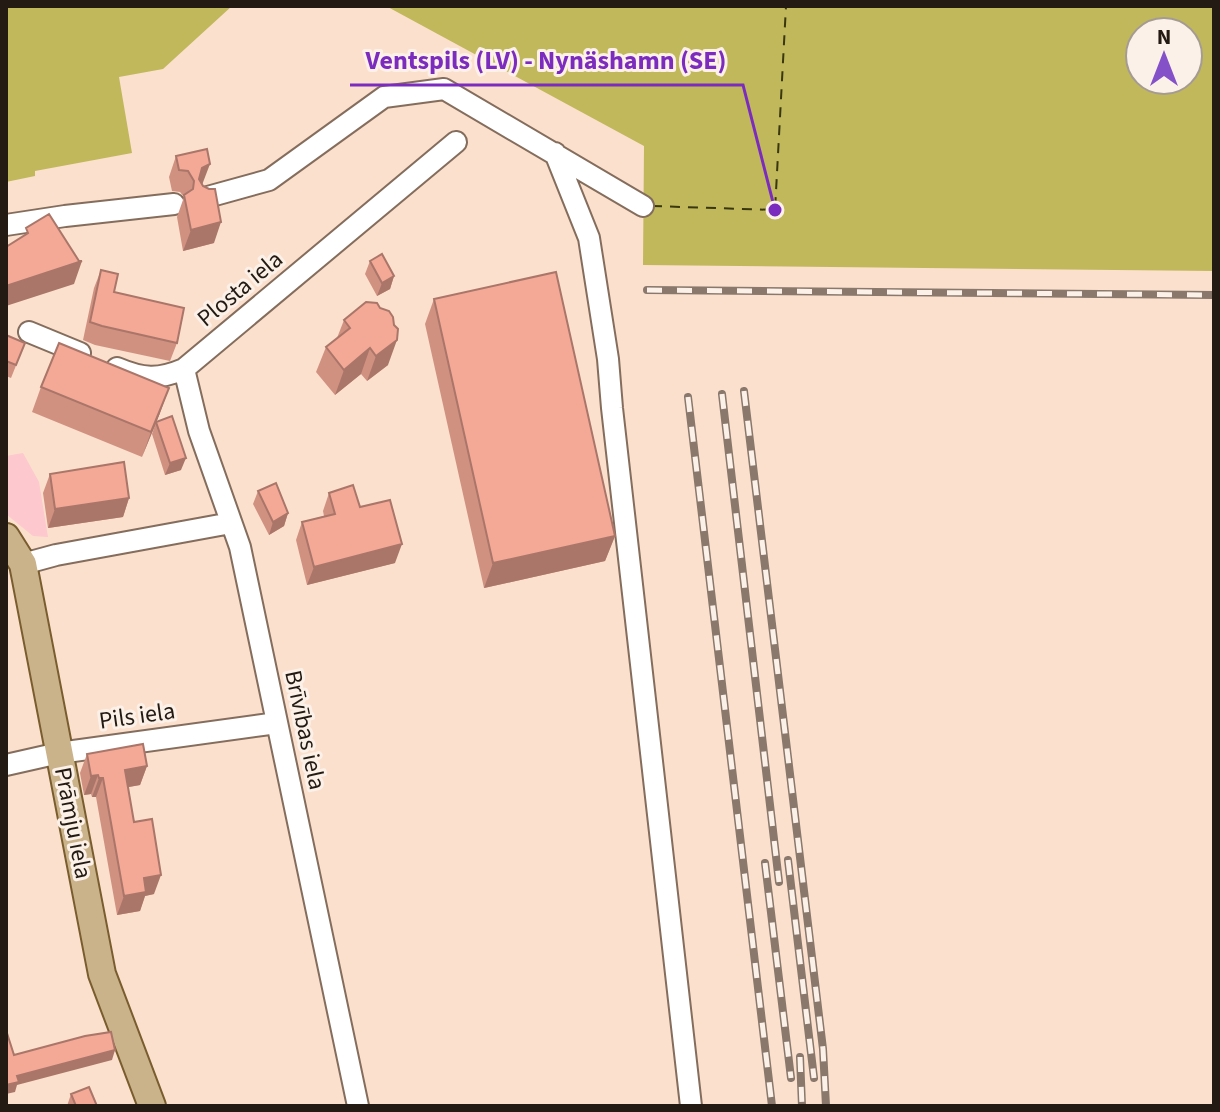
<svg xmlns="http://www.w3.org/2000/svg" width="1220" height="1112" viewBox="0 0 1220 1112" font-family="'Source Sans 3',sans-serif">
  <rect width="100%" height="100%" fill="#fbe0cd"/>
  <path fill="#fdc8ce" d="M23,453L39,482L48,537L33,536L6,514V456Z"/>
  <path fill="#c0b85b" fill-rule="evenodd" d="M6,6H232L163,69L119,77L132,153L35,171V176L6,182Z
    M386,6H1214V271L643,265L644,146ZM1140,32H1188V80H1140Z"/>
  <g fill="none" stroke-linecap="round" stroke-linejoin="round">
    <path stroke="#3a370e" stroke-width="2" stroke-dasharray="10 8" stroke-linecap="butt" d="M652,206L775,210L786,6"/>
    <defs>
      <path id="minor" d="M555,153L589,238L608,359L612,408L691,1106
        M204,198L269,180L384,97L444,89L643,206
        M6,225L65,216L174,204
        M29,332L80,353
        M117,368C143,379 158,380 184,369L456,142
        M184,369L199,431L240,547L358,1106
        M23,564L56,555L231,523
        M6,765L59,753L277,723"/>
      <path id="major" d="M6,537L23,564L102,974L152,1106"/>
    </defs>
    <use href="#minor" stroke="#846d5c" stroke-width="24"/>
    <use href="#major" stroke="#795d2e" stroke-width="30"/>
    <use href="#minor" stroke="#fff" stroke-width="20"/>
    <use href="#major" stroke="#cab38a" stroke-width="26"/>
    <defs>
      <path id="rail" d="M647,290L1214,295
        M744,391L823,1049L826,1106
        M722,394L779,882
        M688,397L772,1106
        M788,860L814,1078
        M765,863L791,1078
        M800,1057L802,1106"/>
    </defs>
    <use href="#rail" stroke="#89786b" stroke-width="8"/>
    <use href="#rail" stroke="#fcf1e9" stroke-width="5" stroke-dasharray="15" stroke-linecap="butt"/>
  </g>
  <path fill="#d19181" d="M176,156L202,185L214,243L183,251L177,217L184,197L180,192L172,191L169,177Z
    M370,261L394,276L390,289L377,296L365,274Z
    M101,270L114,292L177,343L170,361L95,345L83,340L94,288Z
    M434,299L615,536L605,561L484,588L425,324Z
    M344,320L388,365L367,381L361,374L335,395L316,372L326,347L337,338Z
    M6,335L25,343L11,378L6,376Z
    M41,387L160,413L142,457L32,412Z
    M156,422L181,470L165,475L152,434Z
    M50,474L129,498L123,517L48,528L43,493Z
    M258,491L288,513L284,526L269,535L253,504Z
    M329,493L360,507L395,563L307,585L296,540L302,522L324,516L323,511Z
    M87,754L147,766L140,785L128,787L134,822L154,894L145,896L140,911L117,915L96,797H92L91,794L84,795L80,773Z
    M71,1094L97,1106H67Z"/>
  <path fill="#aa7669" d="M210,164L202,185L194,190L202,168Z
    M221,222L214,243L183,251L191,230Z
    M82,261L74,284L6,306V286Z
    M394,276L390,289L377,296L382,283Z
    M397,340L388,365L367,381L376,356Z
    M370,348L361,374L335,395L344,370Z
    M169,388L160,413L142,457L151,432Z
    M186,458L181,470L165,475L170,463Z
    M129,498L123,517L48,528L55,509Z
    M288,513L284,526L269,535L273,522Z
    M615,536L605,561L484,588L493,563Z
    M402,544L395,563L307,585L314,567Z
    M147,766L140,785L118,789L125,770Z
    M98,775L91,794L84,795L91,776Z
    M99,778H103L96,797H92Z
    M161,875L154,894L145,896L140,911L117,915L124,896L144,878Z
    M115,1050L112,1060L17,1085L15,1092L6,1094V1085L17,1076Z"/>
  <path fill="#f3a996" stroke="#aa7669" stroke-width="2" d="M207,149L210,164L202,168L199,179L203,186L209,189H215L221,222L191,230L184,195L193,189L194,181L188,171L179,170L176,156Z
    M49,214L79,261H82L6,286V247L28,233L26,228Z
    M382,254L394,276L382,283L370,261Z
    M101,270L118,274L114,292L184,308L177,343L102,326L90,322Z
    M556,272L615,536L493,563L434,299Z
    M366,302L377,303L380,308L389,311L393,317L394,325L398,329L397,340L376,356L370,348L344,370L326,347L350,328L344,320Z
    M6,335L25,343L16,365L6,361Z
    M59,343L169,388L151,432L41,387Z
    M172,416L186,458L170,463L156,422Z
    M124,462L129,498L55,509L50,474Z
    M276,483L288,513L273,522L258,491Z
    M353,485L360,507L390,500L402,544L314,567L302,522L335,514L329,493Z
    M143,744L147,766L125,770L134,822L152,819L161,875L144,878L146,892L124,896L103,778H99L98,775L91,776L87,754Z
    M6,1030L14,1055L85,1036L111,1032L115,1050L17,1076L19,1082L6,1085Z
    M89,1087L97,1106H76L71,1094Z"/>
  <g text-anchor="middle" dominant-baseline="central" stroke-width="6" stroke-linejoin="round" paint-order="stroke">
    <g font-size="24" fill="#231a13" stroke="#fcf1e9">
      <text transform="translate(240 289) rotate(-40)">Plosta iela</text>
      <text transform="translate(137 716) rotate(-8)">Pils iela</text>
      <text transform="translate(305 730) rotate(78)">Brīvības iela</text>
      <text transform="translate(73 823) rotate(79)">Prāmju iela</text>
    </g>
  </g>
  <path fill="none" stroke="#7b2cbf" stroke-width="3" d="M775 210L743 85H350"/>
  <circle fill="#7b2cbf" stroke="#fcf1e9" stroke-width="3" cx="775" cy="210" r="8"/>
  <g font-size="26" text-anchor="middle" font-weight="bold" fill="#7b2cbf" stroke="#fcf1e9" stroke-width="6" stroke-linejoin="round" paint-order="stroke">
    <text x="546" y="69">Ventspils (LV) - Nynäshamn (SE)</text>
  </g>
  <rect width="1220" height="1112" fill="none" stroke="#231a13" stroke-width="16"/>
  <g transform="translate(1164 56)"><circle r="38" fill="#fcf1e9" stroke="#a59b93" stroke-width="2"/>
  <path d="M0-6L14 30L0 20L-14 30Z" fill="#8551c8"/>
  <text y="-12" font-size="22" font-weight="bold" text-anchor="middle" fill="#231a13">N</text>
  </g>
</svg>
